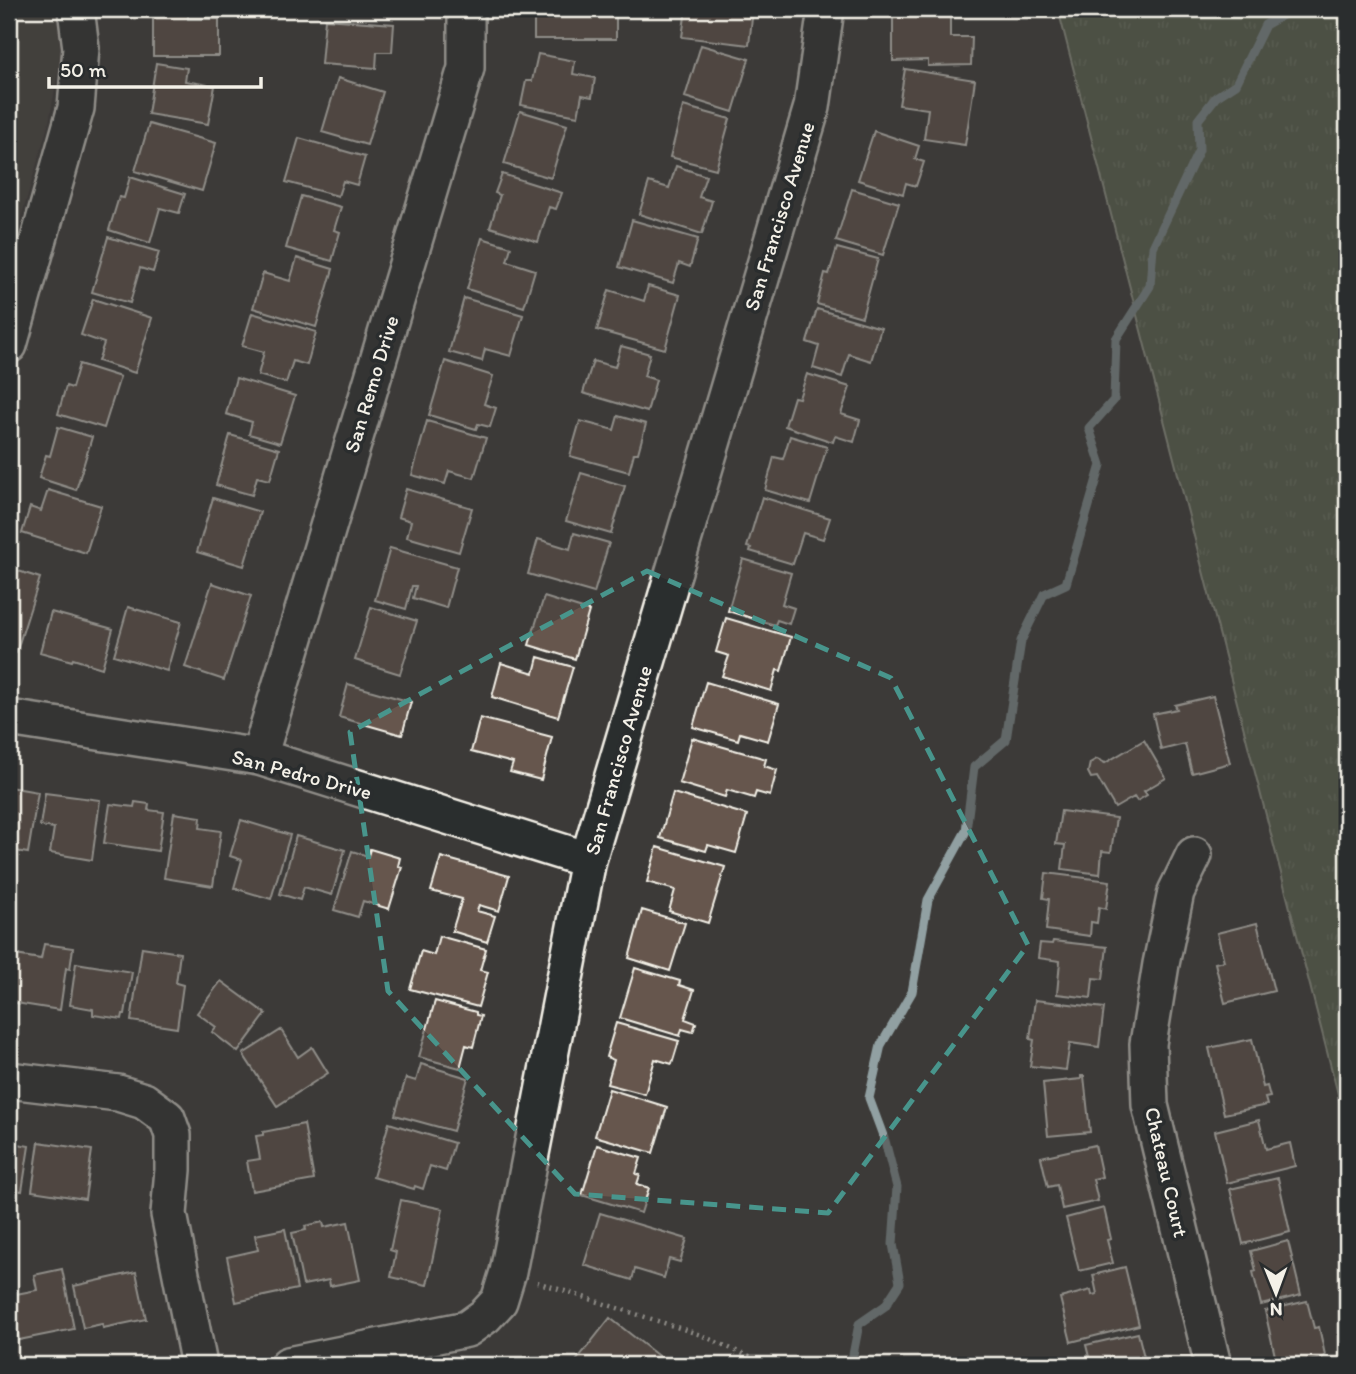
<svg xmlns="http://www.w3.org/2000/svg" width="1356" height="1374" viewBox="0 0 1356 1374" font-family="Itim,sans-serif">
  <defs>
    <pattern id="grass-tufts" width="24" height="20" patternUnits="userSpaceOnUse" patternTransform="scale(1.75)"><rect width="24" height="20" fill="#606b52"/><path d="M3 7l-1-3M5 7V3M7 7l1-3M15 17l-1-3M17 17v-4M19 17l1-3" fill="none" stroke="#77816b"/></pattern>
  </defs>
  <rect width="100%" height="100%" fill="#3c3a38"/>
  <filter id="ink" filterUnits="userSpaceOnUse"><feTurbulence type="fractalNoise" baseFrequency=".0143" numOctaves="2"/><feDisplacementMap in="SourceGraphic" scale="14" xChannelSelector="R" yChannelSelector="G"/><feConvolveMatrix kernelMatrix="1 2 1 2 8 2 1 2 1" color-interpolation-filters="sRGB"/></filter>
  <g filter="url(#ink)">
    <path fill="#4c4642" d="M9,9H57L61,55L49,122L9,259Z"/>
    <path fill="url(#grass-tufts)" stroke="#aaae9d" stroke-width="2" d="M1058,9H1347V1129Z"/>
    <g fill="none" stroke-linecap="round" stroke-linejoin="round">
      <path stroke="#91a0a2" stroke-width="9" d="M851,1365L859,1324L885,1306L900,1283L893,1244L897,1187L885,1141L869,1098L881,1045L912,992L928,900L966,831L974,767L1006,740L1021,641L1044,594L1066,584L1101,465L1089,428L1114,400L1116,339L1150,286L1153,247L1199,150L1198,120L1216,97L1236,84L1265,25L1286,13L1289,9"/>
    </g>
    <path fill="#66574e" stroke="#f4f1e8" stroke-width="2" d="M153,9H188V19H219V56H153Z
      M362,9H396L362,12Z
      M534,9H616V39H534Z
      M686,9H753L749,45L682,37Z
      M893,9H950V37H972L971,65L928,66V60L893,61Z
      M325,19L394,24L392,52H377L376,68L321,64Z
      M701,45L749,59L733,112L685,97Z
      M538,54L575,61L573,74L595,78L592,97L582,95L578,116L521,105L526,81H532Z
      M156,63L187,68L185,81L215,86L208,124L148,114Z
      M905,69L975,80L965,145L924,139L928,109L899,105Z
      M338,78L383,92L367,145L322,132Z
      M683,106L730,119L716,169L670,157Z
      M520,111L567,125L551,178L504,164Z
      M149,124L216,143L202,191L135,171Z
      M874,131L919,146L915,159L924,162L916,186L906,183L903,194L858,180Z
      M299,138L365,157L357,185L343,181L338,196L286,182Z
      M676,166L706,176L699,197L712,201L702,234L639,214L649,182L669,188Z
      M502,174L562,193L556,209L549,207L538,242L490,227L500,195L495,193Z
      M130,177L185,194L179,213L160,208L150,243L109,230L119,197L124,198Z
      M852,189L899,203L883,255L836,241Z
      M301,196L341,207L334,230L340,232L332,261L286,248Z
      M632,220L698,239L690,267L679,263L673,283L619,267Z
      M108,237L159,252L153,272L140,268L130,303L92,292Z
      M482,238L511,247L507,261L535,270L524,307L467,289Z
      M837,248L878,259L862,317L817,304L825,273L829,274Z
      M297,258L333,269L316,327L253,308L263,273L290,281Z
      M648,286L680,295L665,349L597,330L609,290L644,301Z
      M464,298L523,315L511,356L485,349L482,361L449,352Z
      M93,299L152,318L135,373L98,361L104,343L81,335Z
      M817,309L881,328L871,361L849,354L842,377L813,368L819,346L807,342Z
      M252,313L316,332L307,365L293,361L286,383L258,375L264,352L242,346Z
      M621,346L650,354L644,376L656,380L647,412L583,393L593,361L615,367Z
      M445,361L493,376L484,404L496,408L490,427L478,424L476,429L429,415Z
      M79,364L120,377L104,428L58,414L66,386L72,388Z
      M807,374L850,387L841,414L860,420L854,442L835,436L833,442L785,426L794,397L799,398Z
      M236,378L295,396L280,443L249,434L252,422L226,414Z
      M618,416L646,424L638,453H634L629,472L570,456L580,421L614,430Z
      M427,421L486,438L474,478L449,471L445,484L412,475Z
      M58,427L92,437L76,490L39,478L46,455L50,456Z
      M230,435L279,449L270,480L257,477L252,495L216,485Z
      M790,436L827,447L810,503L765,490L774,457L783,459Z
      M581,473L625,486L611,534L566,521Z
      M406,489L472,508L459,552L407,537L411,521L398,517Z
      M48,490L101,506L86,553L22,533L30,507L41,511Z
      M762,497L830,518L823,539L803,533L793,564L750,551L751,548L747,547Z
      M213,498L260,512L244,566L197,552Z
      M574,533L609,543L594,593L528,574L538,539L570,549Z
      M390,548L457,567L446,608L413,598L416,586H412L406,609L375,600Z
      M743,559L791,573L782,604L794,608L789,624L777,620L775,625L728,611Z
      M9,568L40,578L16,653L9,651Z
      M212,583L251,596L224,680L185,667Z
      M544,597L589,611L575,659L529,645Z
      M128,607L181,622L167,671L114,655Z
      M371,607L417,621L400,674L355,660Z
      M51,612L113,629L102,668L73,659L72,661L40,652Z
      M726,618L791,637L781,671L777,670L771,691L722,676L729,656L716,652Z
      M538,657L573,667L558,717L492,697L501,663L534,673Z
      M706,682L779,704L768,741L740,733L738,740L693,727Z
      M348,684L411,702L402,735L339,717Z
      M1213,696L1230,763L1192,773L1185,744L1161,750L1153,714L1177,709L1175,705Z
      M480,718L552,737L541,780L510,772L513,763L471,752Z
      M692,738L766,759L764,766L777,770L770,796L756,792L754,798L727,790L725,797L679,783Z
      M1144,740L1166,778L1144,791L1147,795L1137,801L1134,797L1115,808L1097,777L1091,778L1088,772L1090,763L1097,759L1105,763Z
      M9,787L38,792L28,853L9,850Z
      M45,793L100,800L92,860L50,853L54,828L40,826Z
      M673,793L747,815L736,853L708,845L706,851L660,838Z
      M135,802L149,804L148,810L164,812L158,851L104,843L110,804L134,807Z
      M1061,811L1116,818L1111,852L1102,851L1100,874L1062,869L1065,845L1056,844Z
      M174,813L201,817L200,828L221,831L213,886L164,878Z
      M241,820L290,835L271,899L234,888L242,860L230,856Z
      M296,836L345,850L332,895L304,887L300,900L280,894Z
      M657,847L725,867L708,923L669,911L675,890L647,882Z
      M370,849L400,858L398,866L402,867L389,909L363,901L358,917L334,910L352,851L368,856Z
      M441,857L509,876L499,911L479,905L477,911L495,916L487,942L452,931L462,899L431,891Z
      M1046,873L1110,881L1106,909L1099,907L1097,923L1091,922L1090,936L1046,930L1049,899L1043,898Z
      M642,910L685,923L670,971L629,958Z
      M1257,923L1274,991L1225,1003L1215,963L1224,961L1217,933Z
      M439,936L486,949L480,970L488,972L478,1007L410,989L421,951L434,955Z
      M1053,941L1107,947L1103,979L1093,978L1091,998L1057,994L1060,961L1038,958L1040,943L1052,944Z
      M44,944L73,948L70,969L66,968L60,1010L9,1002L15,955L41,959Z
      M142,947L180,953L176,983L183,985L177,1028L131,1021Z
      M76,963L132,972L125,1014H123L122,1019L93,1015V1009L70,1005Z
      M635,968L680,981L679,985L694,990L685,1019L696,1023L693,1032L682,1029L680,1036L620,1018Z
      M221,981L266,1014L238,1052L212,1032L216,1027L197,1013Z
      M1035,1000L1104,1008L1099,1047L1070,1043L1066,1070L1030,1066L1034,1040L1030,1039Z
      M435,1001L476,1012V1015L481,1016L473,1047L466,1045L460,1068L419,1057Z
      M616,1023L679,1041L672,1064L655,1059L645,1094L607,1084L614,1060L606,1057Z
      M281,1030L298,1057L312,1047L328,1073L277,1106L243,1054Z
      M1252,1039L1263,1087L1267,1086L1270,1097L1265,1098L1267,1105L1224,1114L1209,1048Z
      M421,1064L468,1078L453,1131L395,1115L406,1078L416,1081Z
      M1081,1076H1084L1090,1132L1048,1136L1043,1083L1081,1079Z
      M609,1089L667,1107L653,1153L595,1136Z
      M1259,1120L1266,1149L1290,1143L1295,1166L1227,1183L1215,1131Z
      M389,1123L454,1143L446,1171L430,1166L423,1189L415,1186L414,1189L373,1177Z
      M304,1124L314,1180L252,1191L247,1161L260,1159L256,1136L263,1135V1132Z
      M9,1138L18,1139V1144L29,1146L22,1191L9,1189Z
      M39,1142L92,1150L85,1199L32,1191Z
      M597,1145L641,1158L636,1174L640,1175L637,1184L649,1188L641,1213L582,1195Z
      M1095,1145L1102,1177L1093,1179L1098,1201L1062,1209L1057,1185L1048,1187L1041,1157Z
      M1278,1178L1290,1232L1243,1244L1230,1189Z
      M401,1200L443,1209L427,1285L391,1277L396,1252L390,1250Z
      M1104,1208L1111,1239L1107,1240L1113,1263L1079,1271L1066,1218Z
      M600,1213L687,1239L680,1262L669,1259L664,1278L635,1269L632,1280L584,1265Z
      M323,1222L324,1227L348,1222L360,1280L330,1286L329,1280L303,1285L292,1233L306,1230L305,1226Z
      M285,1229L297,1289L236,1302L227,1257L258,1250L255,1235Z
      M1288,1241L1301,1295L1261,1305L1253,1272L1256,1271L1251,1251Z
      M1125,1267L1139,1325L1071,1342L1060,1298L1091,1290L1092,1295L1097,1294L1093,1275Z
      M62,1269L74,1329L19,1340L11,1295L37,1290L34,1275Z
      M136,1272L146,1319L103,1328L102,1324L83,1328L74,1286Z
      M1307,1301L1314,1328L1319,1327L1325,1355L1322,1358L1289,1365H1277L1265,1311Z
      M610,1318L666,1362L663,1365H573Z
      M1138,1333L1146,1365H1091L1086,1345Z
      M1347,1358V1365H1316Z"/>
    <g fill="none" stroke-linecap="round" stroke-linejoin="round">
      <defs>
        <path id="minor" d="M9,345L76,108L81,48L76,9
          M9,718L259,757L588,860
          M259,757L466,68V9
          M1194,855L1176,892L1161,964L1148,1044L1150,1105L1213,1365
          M9,1080L118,1093L144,1101L167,1118L173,1135V1170L169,1214L199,1365
          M288,1365L467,1329L485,1316L499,1301L508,1272L588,860L812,107L826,9"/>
      </defs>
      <use href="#minor" stroke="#f4f1e8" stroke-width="40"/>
      <path stroke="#f4f1e8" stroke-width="4.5" stroke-dasharray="2 5" stroke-linecap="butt" d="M537,1282L701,1335L756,1360L762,1365"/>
      <use href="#minor" stroke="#2a2d2e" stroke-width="35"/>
    </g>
  </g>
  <path d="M0 0H1356V1374H0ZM647,571L891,678L1028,945L828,1213L575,1194L388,991L350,732Z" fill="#3c3a38" fill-opacity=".55" fill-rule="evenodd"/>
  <path fill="none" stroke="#48958c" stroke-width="5" stroke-dasharray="14 9" stroke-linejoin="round" d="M647,571L891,678L1028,945L828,1213L575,1194L388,991L350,732Z"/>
  <g text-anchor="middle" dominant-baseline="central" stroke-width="7" stroke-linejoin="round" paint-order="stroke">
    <g font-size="21" fill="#f4f1e8" stroke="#2a2d2e">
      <text transform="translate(779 216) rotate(-73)">San Francisco Avenue</text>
      <text transform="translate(371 384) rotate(-73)">San Remo Drive</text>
      <text transform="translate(618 760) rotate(-74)">San Francisco Avenue</text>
      <text transform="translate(302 774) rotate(15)">San Pedro Drive</text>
      <text transform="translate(1167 1172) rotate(77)">Chateau Court</text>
    </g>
  </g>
  <rect width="1356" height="1374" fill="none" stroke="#2a2d2e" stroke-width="35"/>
  <rect x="18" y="18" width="1321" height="1339" fill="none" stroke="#f4f1e8" stroke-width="2.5" filter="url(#ink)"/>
  <g transform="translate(1276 1293) rotate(179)" stroke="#2a2d2e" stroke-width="5" paint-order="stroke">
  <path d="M0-5L12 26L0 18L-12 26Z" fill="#f4f1e8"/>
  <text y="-10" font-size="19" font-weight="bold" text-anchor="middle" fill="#f4f1e8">N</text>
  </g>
  <path d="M49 77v10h212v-10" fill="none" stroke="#f4f1e8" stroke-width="3.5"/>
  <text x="60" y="77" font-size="21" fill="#f4f1e8" stroke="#2a2d2e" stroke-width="5" paint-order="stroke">50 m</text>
</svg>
